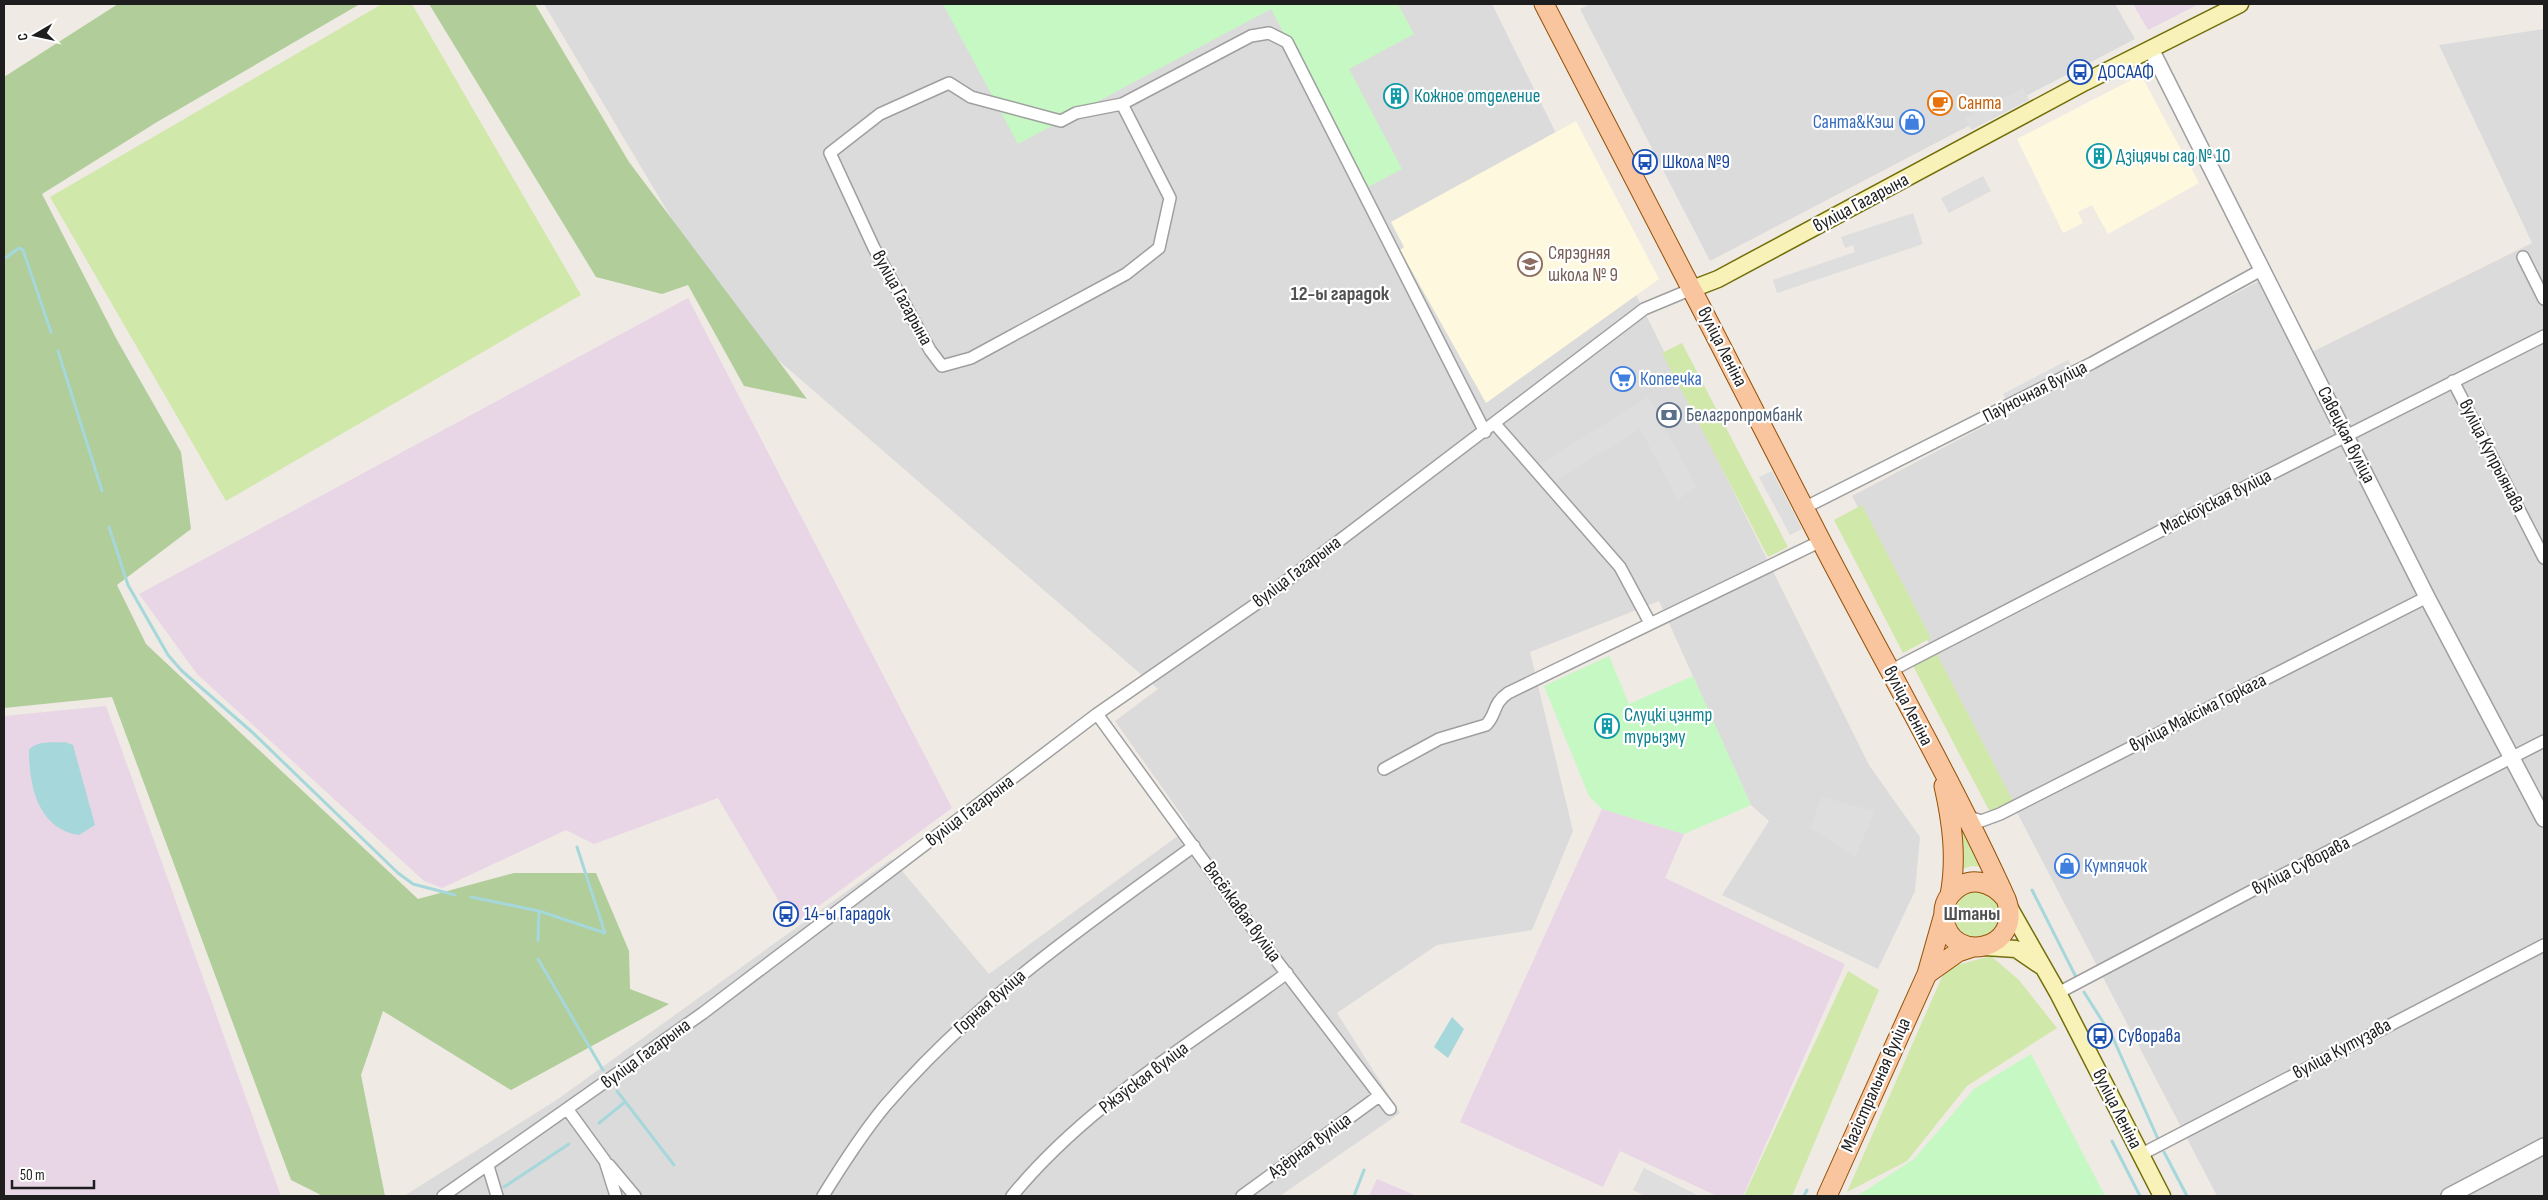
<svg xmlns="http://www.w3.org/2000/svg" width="2548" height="1200" viewBox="0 0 2548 1200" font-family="'Sofia Sans Condensed',sans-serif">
  <rect width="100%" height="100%" fill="#efeae4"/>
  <path fill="#dcdbdb" d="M544,4H1492L1869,765L1920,837L1915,891L1878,969L1722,895L1769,821L1751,805L1659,601L1530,652L1573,831L1532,930L1437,945L1337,1013L1400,1113L1280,1196H404L555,1101L892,859L989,974L1190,827L1115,721L1158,689L732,320Z
    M1590,4H2115L2135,39L1710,261L1580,9Z
    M2544,29V1196H2217L1852,496L2259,281L2300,358L2532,243L2439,45Z"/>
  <path fill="#e8d6e7" d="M2133,4H2199L2148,30Z
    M688,298L952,808L793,925L718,798L594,844L566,830L442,888L424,881L197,674L139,594Z
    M106,706L281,1196H4V716Z
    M1602,809L1684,834L1665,878L1845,964L1743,1196H1717L1620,1151L1603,1187L1460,1122Z
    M1377,1179L1417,1196H1369Z"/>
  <path fill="#fef9de" d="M2141,75L2199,183L2108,234L2092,205L2078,212L2083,223L2063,233L2017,139Z
    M1576,121L1659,279L1486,403L1400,250L1404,247L1391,222Z"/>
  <path fill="#d1e8ab" d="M382,4H412L581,295L226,501L50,197Z
    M1682,343L1788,547L1768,557L1662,353Z
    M1862,505L1931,638L1903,653L1834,520Z
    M1937,654L2013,801L1990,812L1913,666Z
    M1960,820L1985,867L1972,866L1956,871Z
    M1978,888L1998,902L2000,919C1980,963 1935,917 1957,898C1961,893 1972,891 1978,888Z
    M1991,956L2019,980L2057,1028L1967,1086L1907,1161L1847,1192L1946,968Z
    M1848,971L1879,990L1792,1196H1744Z"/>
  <path fill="#b0cd9a" d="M118,4H360L157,122L42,194L117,340L181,452L191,529L117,585L146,644L418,899L514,873H596L629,951L630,989L669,1004L511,1090L383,1011L361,1075L385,1196H323L291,1180L112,697L4,708V77Z
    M429,4H535L629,162L807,399L744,386L688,285L662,294L596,277Z"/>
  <path fill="#c5f8c2" d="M943,4H1398L1414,34L1349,69L1402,169L1366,188L1271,9L1018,144Z
    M1609,656L1629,704L1693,676L1751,805L1684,834L1602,809L1589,796L1544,686Z
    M2031,1054L2105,1196H1857L1914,1159L1974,1089Z"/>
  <path fill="#dedede" d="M2023,88L2029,100L1971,130L1965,118Z
    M1983,176L1991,191L1949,213L1941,198Z
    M1913,213L1923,244L1777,293L1773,280L1855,252L1853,245L1845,248L1841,237Z
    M2068,360L2072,367L2007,401L2003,394Z
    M1648,397L1697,487L1678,500L1640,429L1547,486L1535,467Z
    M1772,471L1802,529L1790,535L1759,477Z
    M1822,797L1875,811L1855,857L1810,828Z
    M1644,1168L1699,1196H1645L1633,1190Z"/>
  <path fill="#a5d7db" d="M65,742L73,745L95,825L79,835C38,829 29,786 29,750C37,740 53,743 65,742Z
    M1452,1017L1464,1029L1448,1058L1434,1047Z"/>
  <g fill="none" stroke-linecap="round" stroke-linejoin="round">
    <path stroke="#a5d7db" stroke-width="3" d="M4,259L19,248L23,250L51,332
      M58,351L102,491
      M109,527L128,585L168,655L182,671L252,732L398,873L413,884L455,895
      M2032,890L2077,979
      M471,897L539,911
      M538,941L539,911L605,933L577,847
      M538,959L603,1070
      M2084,992L2113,1038L2158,1139
      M617,1091L674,1165
      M599,1123L625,1102
      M2112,1141L2140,1196
      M2164,1152L2187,1196
      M504,1187L569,1144
      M1354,1196L1364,1170
      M1804,1196L1807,1190"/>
    <defs>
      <path id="minor" d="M1122,104L1170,198L1159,248L1126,274L971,358L942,366L930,350L874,248L830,153L880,114L949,83L971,97L1061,121L1076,113L1122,104L1251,36L1269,33L1287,42L1485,432
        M2523,257L2544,299
        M2453,381L2544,558
        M1495,424L1620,567L1650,623
        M1804,508L2092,363L2263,269
        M1890,671L2255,482L2544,336
        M1097,714L1267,948L1390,1109
        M1384,769L1439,739L1486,725C1497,714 1492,704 1508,693L1821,541
        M1966,816L1981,821L2000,814L2427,597
        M2058,993L2261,886L2544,741
        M568,1110L605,1161L616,1196
        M2140,1155L2544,945
        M609,1165L635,1196
        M488,1166L497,1196
        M443,1196L703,1013L1097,714L1256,604L1644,309L1692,289
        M823,1196C842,1165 862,1134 885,1106C974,1002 1084,926 1194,846
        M1012,1196C1087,1104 1193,1043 1287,973
        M1242,1196L1379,1096"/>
      <path id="tertiary" d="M2151,49L2427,597L2544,819
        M2449,1196L2544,1146"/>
      <path id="secondary" d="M1692,289L1718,279L2085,82L2240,4
        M2009,907L2058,993L2162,1196
        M1985,947L2016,949L2041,966"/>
      <path id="primary" d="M1544,4C1637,181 1728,361 1820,539C1882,659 1950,776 2006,899C2025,950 1951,966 1944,919C1943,910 1945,901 1951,894C1968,874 1992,881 2006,899
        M1944,786C1952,822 1957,858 1950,895
        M1927,974L1958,952L1973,947
        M1827,1196L1927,974L1944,914"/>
    </defs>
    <use href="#minor" stroke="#9f9f9f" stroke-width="14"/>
    <use href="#tertiary" stroke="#9f9f9f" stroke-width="18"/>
    <use href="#secondary" stroke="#726f08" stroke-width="19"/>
    <use href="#primary" stroke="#945004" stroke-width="21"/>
    <use href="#minor" stroke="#fff" stroke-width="11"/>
    <use href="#tertiary" stroke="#fff" stroke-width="15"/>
    <use href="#secondary" stroke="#f8f2b9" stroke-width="16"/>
    <use href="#primary" stroke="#f9c59e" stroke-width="19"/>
  </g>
  <defs>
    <symbol id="bus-ring" viewBox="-11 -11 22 22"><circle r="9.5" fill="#fff" stroke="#1a4fb4" stroke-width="1.5"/><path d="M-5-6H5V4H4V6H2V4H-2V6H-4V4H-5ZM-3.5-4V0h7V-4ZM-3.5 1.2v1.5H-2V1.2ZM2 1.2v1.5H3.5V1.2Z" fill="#1a4fb4"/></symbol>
    <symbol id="building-ring" viewBox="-11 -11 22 22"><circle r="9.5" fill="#fff" stroke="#0f9aa8" stroke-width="1.5"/><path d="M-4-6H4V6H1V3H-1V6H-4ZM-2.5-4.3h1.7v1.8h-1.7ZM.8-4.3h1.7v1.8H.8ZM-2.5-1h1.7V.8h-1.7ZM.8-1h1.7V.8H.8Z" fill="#0f9aa8"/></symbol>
    <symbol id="cafe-ring" viewBox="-11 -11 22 22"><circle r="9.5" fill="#fff" stroke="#e8710a" stroke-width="1.5"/><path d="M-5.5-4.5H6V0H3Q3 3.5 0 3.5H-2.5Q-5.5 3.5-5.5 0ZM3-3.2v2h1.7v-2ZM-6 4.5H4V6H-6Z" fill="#e8710a"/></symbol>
    <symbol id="shop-ring" viewBox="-11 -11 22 22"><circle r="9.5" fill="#fff" stroke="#3f7fe0" stroke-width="1.5"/><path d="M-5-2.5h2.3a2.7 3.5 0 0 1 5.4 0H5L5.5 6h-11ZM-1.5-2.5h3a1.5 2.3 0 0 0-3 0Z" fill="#3f7fe0"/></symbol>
    <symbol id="school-ring" viewBox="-11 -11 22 22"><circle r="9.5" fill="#fff" stroke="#8d6e63" stroke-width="1.5"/><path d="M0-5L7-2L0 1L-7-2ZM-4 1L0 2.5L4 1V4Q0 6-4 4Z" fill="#8d6e63"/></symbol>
    <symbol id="supermarket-ring" viewBox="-11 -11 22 22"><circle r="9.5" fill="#fff" stroke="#3f7fe0" stroke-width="1.5"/><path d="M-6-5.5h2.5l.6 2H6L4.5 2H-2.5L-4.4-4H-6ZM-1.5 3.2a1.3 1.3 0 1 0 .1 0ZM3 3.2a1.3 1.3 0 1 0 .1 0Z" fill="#3f7fe0"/></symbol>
    <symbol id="bank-ring" viewBox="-11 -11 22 22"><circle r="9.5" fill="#fff" stroke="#5c6f8a" stroke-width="1.5"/><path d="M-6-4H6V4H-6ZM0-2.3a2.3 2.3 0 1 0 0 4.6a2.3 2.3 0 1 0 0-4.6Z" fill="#5c6f8a"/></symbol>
  </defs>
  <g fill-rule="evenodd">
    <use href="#bus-ring" x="2066" y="58" width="28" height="28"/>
    <use href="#building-ring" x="1382" y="82" width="28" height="28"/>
    <use href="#cafe-ring" x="1926" y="89" width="28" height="28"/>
    <use href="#shop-ring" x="1898" y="108" width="28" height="28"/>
    <use href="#building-ring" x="2085" y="142" width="28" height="28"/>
    <use href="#bus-ring" x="1631" y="148" width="28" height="28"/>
    <use href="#school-ring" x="1516" y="250" width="28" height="28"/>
    <use href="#supermarket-ring" x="1609" y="365" width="28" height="28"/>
    <use href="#bank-ring" x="1655" y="401" width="28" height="28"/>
    <use href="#building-ring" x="1593" y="712" width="28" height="28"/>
    <use href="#shop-ring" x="2053" y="852" width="28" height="28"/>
    <use href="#bus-ring" x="772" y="900" width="28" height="28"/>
    <use href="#bus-ring" x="2086" y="1022" width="28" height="28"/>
  </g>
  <g text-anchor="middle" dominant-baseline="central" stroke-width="4.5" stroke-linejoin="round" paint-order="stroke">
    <g font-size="19" fill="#164399" stroke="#fff" text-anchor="start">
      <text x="2098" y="72">ДОСААФ</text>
      <text x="1662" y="162">Школа №9</text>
      <text x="804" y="914">14-ы Гарадок</text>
      <text x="2118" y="1036">Суворава</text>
    </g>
    <g font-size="19" fill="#0d838f" stroke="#fff" text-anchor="start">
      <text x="1414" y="96">Кожное отделение</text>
      <text x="2116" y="156">Дзіцячы сад № 10</text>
      <text x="1624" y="715">Слуцкі цэнтр<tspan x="1624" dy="22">турызму</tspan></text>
    </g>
    <g font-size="19" fill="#c56008" stroke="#fff" text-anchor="start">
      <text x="1958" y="103">Санта</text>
    </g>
    <g font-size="19" fill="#366cbe" stroke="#fff" text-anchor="start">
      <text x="1894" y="122" text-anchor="end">Санта&amp;Кэш</text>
      <text x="1640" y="379">Копеечка</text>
      <text x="2084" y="866">Кумпячок</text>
    </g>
    <g font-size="19" fill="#1e1e1e" stroke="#fff">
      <text transform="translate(1861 203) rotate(-28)">вуліца Гагарына</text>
      <text transform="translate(902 298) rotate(61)">вуліца Гагарына</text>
      <text transform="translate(1722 347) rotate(63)">вуліца Леніна</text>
      <text transform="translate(2035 392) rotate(-27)">Паўночная вуліца</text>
      <text transform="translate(2346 435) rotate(63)">Савецкая вуліца</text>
      <text transform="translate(2492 456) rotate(63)">вуліца Купрыянава</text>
      <text transform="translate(2216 502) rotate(-27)">Маскоўская вуліца</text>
      <text transform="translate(1297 572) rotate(-37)">вуліца Гагарына</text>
      <text transform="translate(1908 706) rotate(63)">вуліца Леніна</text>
      <text transform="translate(2198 713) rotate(-27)">вуліца Максіма Горкага</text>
      <text transform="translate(970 811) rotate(-37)">вуліца Гагарына</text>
      <text transform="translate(2301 866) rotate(-27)">вуліца Суворава</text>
      <text transform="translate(1242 912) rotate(54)">Вясёлкавая вуліца</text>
      <text transform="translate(990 1002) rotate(-41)">Горная вуліца</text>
      <text transform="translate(2342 1049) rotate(-28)">вуліца Кутузава</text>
      <text transform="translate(646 1054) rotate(-36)">вуліца Гагарына</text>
      <text transform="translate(1144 1078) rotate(-37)">Ржэўская вуліца</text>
      <text transform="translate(1876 1085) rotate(-66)">Магістральная вуліца</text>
      <text transform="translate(2117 1109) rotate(63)">вуліца Леніна</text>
      <text transform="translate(1310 1146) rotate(-36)">Азёрная вуліца</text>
    </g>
    <g font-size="19" fill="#785e54" stroke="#fff" text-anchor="start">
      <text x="1548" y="253">Сярэдняя<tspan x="1548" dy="22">школа № 9</tspan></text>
    </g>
    <g font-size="19" fill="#4e5e75" stroke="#fff" text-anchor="start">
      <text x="1686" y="415">Белагропромбанк</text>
    </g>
    <g font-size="20" font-weight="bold" fill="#515151" stroke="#fff">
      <text x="1340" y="294">12-ы гарадок</text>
      <text x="1972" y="914">Штаны</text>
    </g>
  </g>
  <rect width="2548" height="1200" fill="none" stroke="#1e1e1e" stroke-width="10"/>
  <g transform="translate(35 35) rotate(261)" stroke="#ffffff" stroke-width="4" paint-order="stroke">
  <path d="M0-4L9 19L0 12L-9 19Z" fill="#1e1e1e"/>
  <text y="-8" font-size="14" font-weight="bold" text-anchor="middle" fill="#1e1e1e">С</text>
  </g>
  <path d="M12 1180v8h82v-8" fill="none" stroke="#1e1e1e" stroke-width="2.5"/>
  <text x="20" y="1180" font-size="15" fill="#1e1e1e" stroke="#ffffff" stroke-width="4" paint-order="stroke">50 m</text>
</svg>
